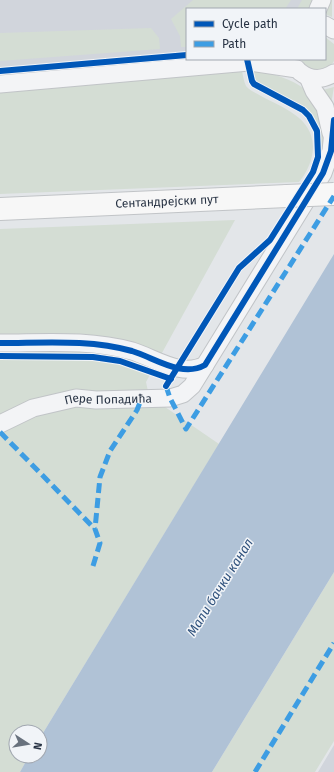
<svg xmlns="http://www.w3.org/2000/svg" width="334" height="772" viewBox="0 0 334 772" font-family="'Fira Sans',sans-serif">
  <rect width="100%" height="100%" fill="#e3e6e9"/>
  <path fill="#d1d5dc" d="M0,0H308L303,9H187V55L0,69Z
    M334,745V772H318Z"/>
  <path fill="#d4ddd4" d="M193,0H291L285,9H187V47H181L180,36L171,19Z
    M302,0H317L313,9H297Z
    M328,0H332V17L325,14Z
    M151,28L159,38L160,49L0,61V33Z
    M325,37L334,44V61C326,75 308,72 301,59H325Z
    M161,59L159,63L29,75V71Z
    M252,70C296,77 327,93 325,143C325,152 318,164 315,172C330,112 302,108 257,83L252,76Z
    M242,71C243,76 244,82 246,86C250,91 256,93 261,96C283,108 312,117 313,146C313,160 307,172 299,182L0,194V91Z
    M334,87L330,110L319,91Z
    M235,220L146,382L149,396L219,444L40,738V732H16V756H29L20,772H0V229Z
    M334,572V741L315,772H212Z"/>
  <path fill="#b0c2d6" d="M334,254V572L212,772H20L29,756H40V738Z"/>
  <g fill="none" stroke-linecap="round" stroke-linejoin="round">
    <defs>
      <g id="minor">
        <path d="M318,9L322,0"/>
        <path d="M325,25L334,30"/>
        <path d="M300,72C311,81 323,80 334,73"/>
        <path d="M308,77L314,91L325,107L331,133"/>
        <path d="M0,84L249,62L297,69"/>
        <path d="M0,343C44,343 89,339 132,351C155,358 182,378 205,365L323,173L331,151L334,120"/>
        <path id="s1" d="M0,424L33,408L76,398L96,400L170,398L183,394L192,386L205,365"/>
      </g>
      <g id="secondary">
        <path id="s2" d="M0,209L287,196"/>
      </g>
    </defs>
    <use href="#minor" stroke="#c1c4c7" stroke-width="19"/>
    <use href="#secondary" stroke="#c1c4c7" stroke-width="24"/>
    <use href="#minor" stroke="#f3f4f6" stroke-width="17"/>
    <use href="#secondary" stroke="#f7f7f7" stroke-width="22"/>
    <defs>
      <path id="secondary-bridge" d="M287,196L334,194"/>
    </defs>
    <use href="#secondary-bridge" stroke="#c1c4c7" stroke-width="24" stroke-linecap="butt"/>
    <use href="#secondary-bridge" stroke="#f7f7f7" stroke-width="22"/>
    <path stroke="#3d9de3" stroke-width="5" stroke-dasharray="10 5" stroke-linecap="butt" d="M166,386L170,398L186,429L334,196
      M0,432L95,529
      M93,566L100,543L95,529L100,477L110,451L137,410L141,400
      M255,772L334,643"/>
    <defs>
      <path id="cycleway" d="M0,71L187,55
        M0,343C44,343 89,339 132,351C155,358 182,378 205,365L323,173L331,151L334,120
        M0,356L93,357L120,361L171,379
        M166,386L239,268L270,240L313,172L318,157L317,131L309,116L303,110L254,84L252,81L247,59"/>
    </defs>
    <use href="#cycleway" stroke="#f1f4f8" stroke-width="8"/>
    <use href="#cycleway" stroke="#0057b8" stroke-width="6"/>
  </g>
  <g text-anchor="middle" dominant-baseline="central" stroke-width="3" stroke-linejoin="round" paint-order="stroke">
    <g font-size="12" fill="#283344" stroke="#f1f4f8">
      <text stroke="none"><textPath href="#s2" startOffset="167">Сентандрејски пут</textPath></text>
      <text stroke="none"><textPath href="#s1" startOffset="113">Пере Попадића</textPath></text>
    </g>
    <g font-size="13" font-style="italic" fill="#2f517c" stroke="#f1f4f8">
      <text transform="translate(220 587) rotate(-58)">Мали бачки канал</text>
    </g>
  </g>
  <rect x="186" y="8" width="140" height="52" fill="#f1f4f8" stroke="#a1a7b0"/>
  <rect x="194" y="21" width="20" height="6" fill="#0057b8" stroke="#a1a7b0"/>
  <text x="222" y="28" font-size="12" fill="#283344">Cycle path</text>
  <rect x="194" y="41" width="20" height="6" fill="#3d9de3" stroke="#a1a7b0"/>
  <text x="222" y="48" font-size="12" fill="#283344">Path</text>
  <g transform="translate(28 744) rotate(102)"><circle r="19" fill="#f1f4f8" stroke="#a1a7b0"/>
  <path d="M0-3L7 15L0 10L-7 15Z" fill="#69727e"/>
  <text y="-6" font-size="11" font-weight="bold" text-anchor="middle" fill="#283344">N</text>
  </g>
</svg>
